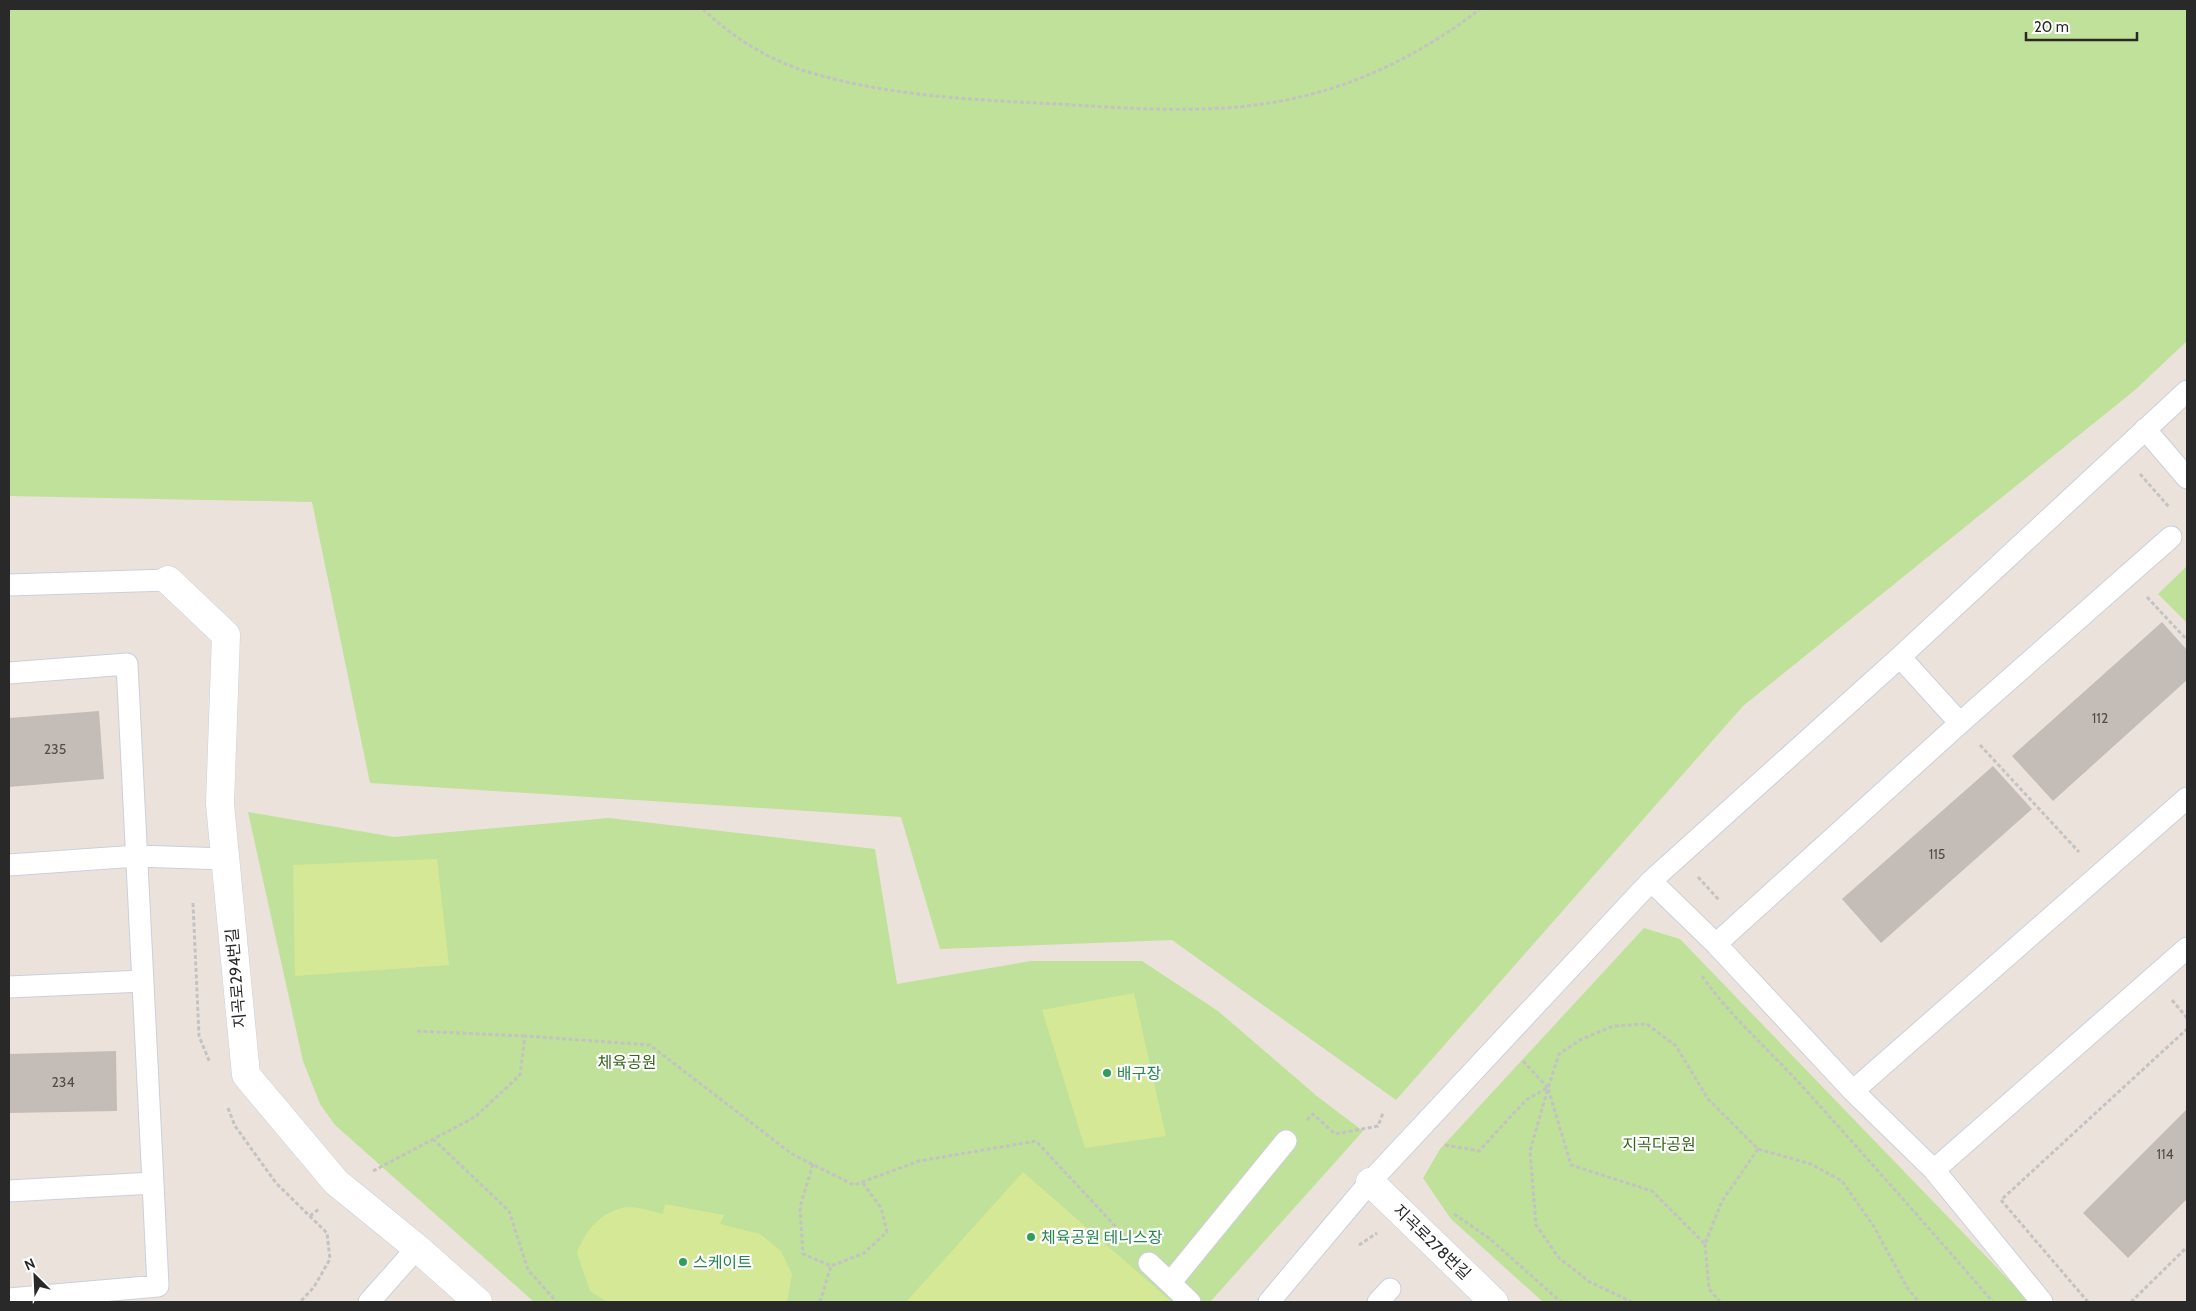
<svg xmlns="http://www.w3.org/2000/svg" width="2196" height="1311" viewBox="0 0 2196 1311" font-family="Cabin,'Noto Sans KR',sans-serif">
  <rect width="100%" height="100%" fill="#ebe2dc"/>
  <path fill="#bfe199" d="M9,9H2187V341L2135,390L1743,706L1396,1100L1172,940L940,949L901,817L370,783L312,502L9,496Z
    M2187,566V623L2158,594Z
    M248,812L394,837L609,818L875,849L897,984L1031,961H1142L1218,1011L1318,1097L1363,1131L1210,1302H534L335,1125L320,1104L303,1061Z
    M1644,928L1680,939L2030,1302H1543L1451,1219L1423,1178L1440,1149Z"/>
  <path fill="#d4e895" d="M437,859L449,965L295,976L293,865Z
    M1134,993L1166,1136L1085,1148L1042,1010Z
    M1023,1172L1172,1302H906Z
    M665,1204L724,1215L720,1224L760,1234L781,1251L792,1274L787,1302H607L590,1291L577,1253C585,1230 603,1209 629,1207C640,1207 653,1212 663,1214Z"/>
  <path fill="#c4bdb7" d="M2162,622L2187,650V680L2053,801L2012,756Z
    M99,711L104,779L9,787V718Z
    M1993,766L2032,809L1881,943L1842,899Z
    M116,1051L117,1111L9,1113V1054Z
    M2187,1109V1199L2128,1258L2083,1213Z"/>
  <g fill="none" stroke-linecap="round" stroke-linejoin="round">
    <defs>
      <path id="service" d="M2145,429L2187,478
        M9,585L168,580
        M1900,657L1960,723
        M9,673L127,664L153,1183
        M9,865L137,856L225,859
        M1651,881L1716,944L1853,1091L1934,1170L2042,1302
        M1716,944L1960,723L2171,537
        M9,987L143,981
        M1853,1091L2187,798
        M1934,1170L2187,948
        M9,1191L153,1183L158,1286L9,1299
        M1149,1263L1190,1302
        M1170,1283L1286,1141
        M369,1302L417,1248
        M1269,1302L1370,1182L1651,881L1900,657L2187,391
        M1378,1302L1390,1289"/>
      <path id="minor" d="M168,580L226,635L220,804L246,1075L336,1182L417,1248L478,1302
        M1370,1182L1494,1302"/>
    </defs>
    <use href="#service" stroke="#cad0db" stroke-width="23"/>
    <use href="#minor" stroke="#cad0db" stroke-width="29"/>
    <path stroke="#c3c3c3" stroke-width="3" stroke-dasharray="4 2.5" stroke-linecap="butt" d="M703,9C733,38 769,60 808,72C888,96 974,100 1057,104C1139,109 1224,116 1304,96C1367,81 1429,49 1480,9
      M2140,474L2169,507
      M2147,597L2187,640
      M1980,745L2079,852
      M1698,877L1719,900
      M193,903L199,1036L210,1063
      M1702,976C1730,1016 1769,1050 1802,1086C1866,1157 1930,1229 1993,1302
      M2172,1000L2187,1018
      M417,1031L525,1036
      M1523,1061L1548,1088L1530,1151L1536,1225L1559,1258L1590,1282L1632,1302
      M228,1108L235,1126L276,1183L327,1233L330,1259L314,1287L300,1302
      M1307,1120L1313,1114L1335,1134L1378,1126L1383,1113
      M433,1139L509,1211L528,1270L557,1302
      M1445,1145L1479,1151L1526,1100L1547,1088
      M1758,1149L1722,1201L1705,1244L1652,1191L1571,1165L1548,1088L1559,1054L1580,1040L1613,1026L1647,1024L1676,1046L1708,1099L1758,1149L1811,1164L1842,1181L1873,1225L1908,1289L1919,1302
      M813,1164L800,1207L803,1254L831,1266L864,1253L887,1232L881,1208L862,1182
      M373,1171L475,1117L520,1075L525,1036L650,1045L792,1154L854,1185L919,1161L1036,1141L1130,1242
      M1454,1214L1489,1238L1561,1302
      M310,1216L319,1209
      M1705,1244L1709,1289L1720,1302
      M1359,1245L1377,1233
      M820,1302L831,1266
      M2088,1302L2001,1200L2187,1029
      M2131,1302L2187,1247"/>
    <use href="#service" stroke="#fff" stroke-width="21"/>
    <use href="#minor" stroke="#fff" stroke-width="28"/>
  </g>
  <g fill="#2e9e5b" stroke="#fff" stroke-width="2">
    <circle cx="1107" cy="1073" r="5"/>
    <circle cx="1031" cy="1237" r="5"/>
    <circle cx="683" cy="1262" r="5"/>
  </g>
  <g text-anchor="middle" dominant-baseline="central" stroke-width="4.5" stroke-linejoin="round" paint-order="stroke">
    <g font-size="14" fill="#504e4c">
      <text x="2100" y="718">112</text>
      <text x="55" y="749">235</text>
      <text x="1937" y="854">115</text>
      <text x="63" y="1082">234</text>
      <text x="2165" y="1154">114</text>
    </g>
    <g font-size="16" fill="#292929" stroke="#fff">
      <text transform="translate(236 978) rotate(-95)">지곡로294번길</text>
      <text transform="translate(1432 1242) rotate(44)">지곡로278번길</text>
    </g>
    <g font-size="16" fill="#38651b" stroke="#fff">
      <text x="627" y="1062">체육공원</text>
      <text x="1659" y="1144">지곡다공원</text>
    </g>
    <g font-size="16" fill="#27864d" stroke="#fff" text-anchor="start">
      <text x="1117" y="1073">배구장</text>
      <text x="1041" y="1237">체육공원 테니스장</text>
      <text x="693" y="1262">스케이트</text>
    </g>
  </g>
  <rect width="2196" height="1311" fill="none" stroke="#292929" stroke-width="20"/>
  <g transform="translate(35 1276) rotate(336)" stroke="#ffffff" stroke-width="4" paint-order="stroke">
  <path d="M0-4L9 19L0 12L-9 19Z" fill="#292929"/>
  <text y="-8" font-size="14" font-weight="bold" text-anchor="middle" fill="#292929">N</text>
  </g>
  <path d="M2026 32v8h111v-8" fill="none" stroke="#292929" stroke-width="2.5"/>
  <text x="2034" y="32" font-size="15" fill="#292929" stroke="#ffffff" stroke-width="4" paint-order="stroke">20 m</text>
</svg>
